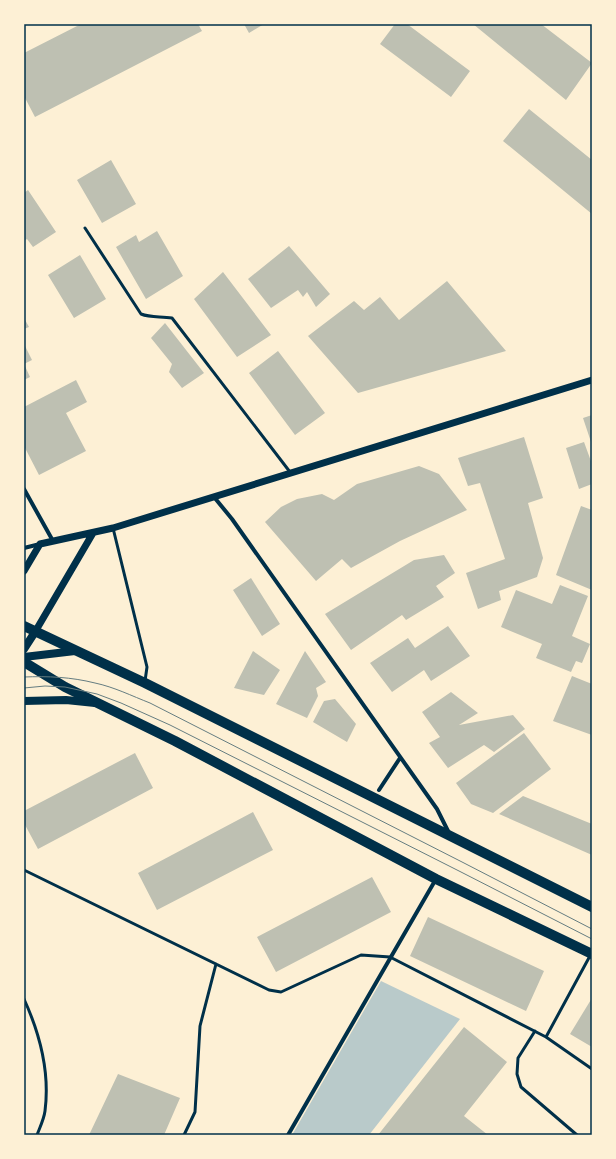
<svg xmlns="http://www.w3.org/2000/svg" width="616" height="1159" viewBox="0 0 616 1159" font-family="Manrope,sans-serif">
  <rect width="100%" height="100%" fill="#fdf0d5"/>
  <path fill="#b9caca" d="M381,981L460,1019L369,1135H292Z"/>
  <path fill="#bec0b2" d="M81,24H198L202,31L35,117L24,96V53Z
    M244,24H264L249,33Z
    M395,24H407L470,71L451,97L380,44Z
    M473,24H541L592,63L566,100Z
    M529,109L592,160V214L503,141Z
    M111,160L136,204L102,223L77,180Z
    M28,190L56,232L33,247L27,239L24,241V193Z
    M157,231L183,276L146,299L116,247L136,235L139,242Z
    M289,246L330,294L316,307L307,292L303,297L298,290L271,308L248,279Z
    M80,255L106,299L74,318L48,275Z
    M223,272L271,335L237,357L194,299Z
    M447,281L506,351L358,393L308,336L354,301L364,310L380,297L399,320Z
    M24,318L29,327L24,329Z
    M165,323L204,373L182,388L169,372L172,364L151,338Z
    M24,344L32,360L24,364L30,377L24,380Z
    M278,351L325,413L295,435L249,373Z
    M76,380L87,402L66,413L86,451L39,475L24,446V407Z
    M592,415V445L583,418Z
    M524,437L543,498L528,503L543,558L537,577L499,591L501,600L478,609L466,573L505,559L480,483L468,486L458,458Z
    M584,442L592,464V484L579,489L566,448Z
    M419,466L439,474L467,510L400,541L351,568L342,559L316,581L265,522L281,507L297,499L322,494L334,500L357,484Z
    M581,506L592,510V590L556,575Z
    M444,555L455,573L436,586L444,597L406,620L402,615L351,650L325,614L414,560Z
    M251,578L280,624L262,636L233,590Z
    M560,585L588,596L572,636L590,644L582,663L576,661L571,672L536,658L542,644L501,627L516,590L552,604Z
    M448,626L470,656L431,681L424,670L392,692L370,663L408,638L415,648Z
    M253,651L280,670L264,695L234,688Z
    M305,651L326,682L316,688L318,696L307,718L276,704Z
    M572,676L592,684V735L553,721Z
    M451,692L478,713L459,725L513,715L525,729L494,752L484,745L448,768L429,743L440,737L422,712Z
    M335,699L356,724L347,742L313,722L324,701Z
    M524,733L551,769L493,813L471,804L456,783Z
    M135,753L153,788L38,849L24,823V811Z
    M523,796L592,824V855L499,814Z
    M253,812L273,850L157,910L138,873Z
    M372,877L391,912L276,972L257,937Z
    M428,917L544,971L526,1011L410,956Z
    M592,998V1047L570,1034Z
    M464,1027L507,1062L464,1116L488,1135H378Z
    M118,1074L180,1098L164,1135H89Z"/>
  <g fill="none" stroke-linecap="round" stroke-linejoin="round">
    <path stroke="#003049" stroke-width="3" d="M85,228L141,314C151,318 161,316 172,318L290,472
      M113,528L147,667L145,681
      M24,870L269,990L281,992L361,955L390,957L546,1037L592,1069
      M24,999C40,1034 50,1072 45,1111C44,1119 40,1127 37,1135
      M535,1031L518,1058L517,1074L521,1087L577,1135
      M546,1037L591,954
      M184,1135L195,1112L200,1026L216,964"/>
    <path stroke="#003049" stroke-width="4" d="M24,489L53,541
      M214,497L232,519L437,809L449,833
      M24,548L40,544
      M379,790L400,758
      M288,1135L436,879"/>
    <path stroke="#003049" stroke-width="7" d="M24,571L40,544L113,528L592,380
      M35,632L93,533"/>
    <path stroke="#003049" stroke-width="8" d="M24,649L35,632
      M24,657L75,651
      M24,701L66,700L95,703"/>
    <path stroke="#003049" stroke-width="10" d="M24,626L145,683L592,907
      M24,662L65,687L175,741L436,879L592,954"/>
    <path stroke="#657d81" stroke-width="1" d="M24,677C48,676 71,677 95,683C114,687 132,696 150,703L464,863L592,929
      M24,688L45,686L65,687L97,694L121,703L170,725L461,872L592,939"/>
  </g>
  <rect width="616" height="1159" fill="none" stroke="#fdf0d5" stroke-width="50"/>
  <rect x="25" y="25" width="566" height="1109" fill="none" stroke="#003049" stroke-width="1.5"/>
</svg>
